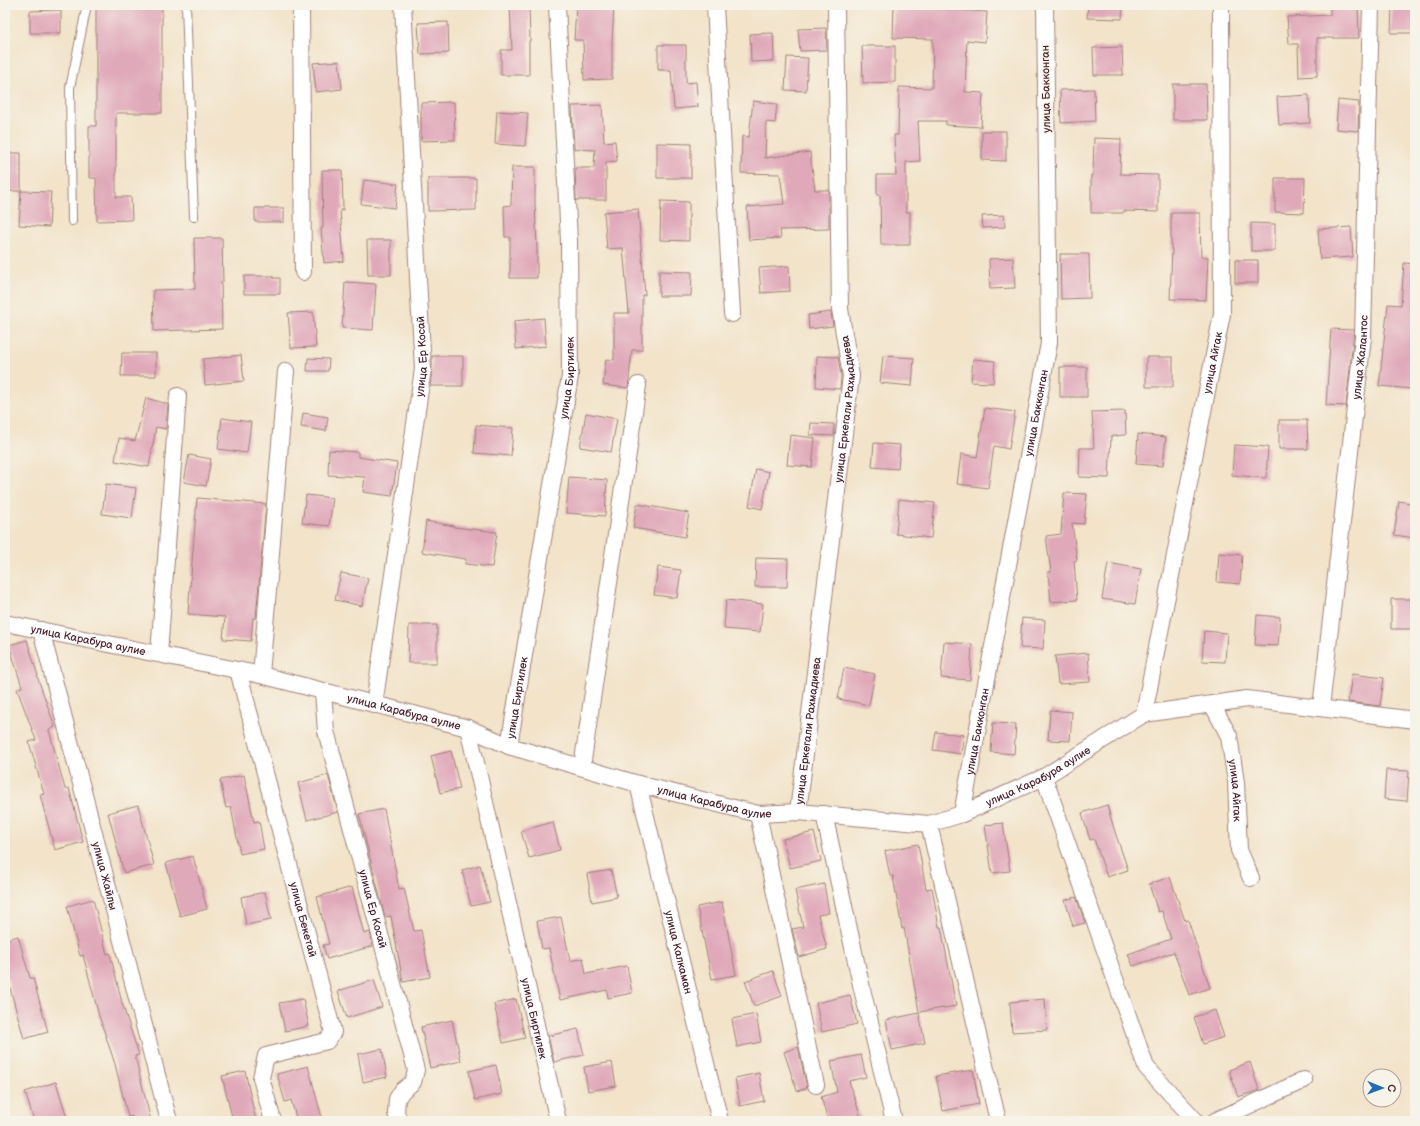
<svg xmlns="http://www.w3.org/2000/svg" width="1420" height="1126" viewBox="0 0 1420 1126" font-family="'Balsamiq Sans',sans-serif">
  <rect width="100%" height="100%" fill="#f7f3e8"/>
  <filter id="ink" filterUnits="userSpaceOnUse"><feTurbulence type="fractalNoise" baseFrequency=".025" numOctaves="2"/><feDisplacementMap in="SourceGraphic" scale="8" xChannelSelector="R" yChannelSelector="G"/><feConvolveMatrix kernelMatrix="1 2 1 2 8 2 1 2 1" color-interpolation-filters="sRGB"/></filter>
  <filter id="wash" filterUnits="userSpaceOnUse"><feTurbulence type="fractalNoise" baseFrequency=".012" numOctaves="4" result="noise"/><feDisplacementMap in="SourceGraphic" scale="16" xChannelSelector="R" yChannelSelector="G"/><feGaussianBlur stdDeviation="0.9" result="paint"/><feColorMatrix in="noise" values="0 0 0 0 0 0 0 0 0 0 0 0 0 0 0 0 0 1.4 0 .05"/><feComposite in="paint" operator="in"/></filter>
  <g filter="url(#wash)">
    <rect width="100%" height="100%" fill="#f2e3c9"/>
    <g id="blocks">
      <path fill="#e0a9ba" d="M96,5H162V113H116V197H131L132,220L97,221L96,178H89V126H96Z
        M510,5H529L530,41H529V75H501V50H512Z
        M894,5H925V8L987,12L985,42L967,40L965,92L983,93L981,127L946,125V121H918L920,161L906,162V212H910V245H881L880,195H877V175H896L894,135H898L899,87L932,88L933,39L893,38Z
        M1088,5H1123L1122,19L1087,18Z
        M1330,5H1358L1359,38H1317V76L1299,77L1298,44H1289L1287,17L1330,15Z
        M1392,5H1415V33H1391Z
        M576,7L614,8L612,41V79L584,80L583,40H574Z
        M61,10V33H30V11Z
        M448,22L449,53L420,54L418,23Z
        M826,28L827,50L800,51L798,29Z
        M773,33L774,61L751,62L750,34Z
        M658,45H686V83L696,82L698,107L674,109L671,70H658Z
        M862,46H895V82L863,83Z
        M1122,47L1123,75H1094L1093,48Z
        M787,57L808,58L806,91L785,90Z
        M339,61L342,89L316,92L313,63Z
        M1173,84H1206L1207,120H1173Z
        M1094,89L1095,121L1061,123L1060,90Z
        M1309,95L1310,123L1279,125L1277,97Z
        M1338,100L1359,102L1358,131L1336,129Z
        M753,101L777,104L775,123L766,122L765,158L810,152L815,190H829V229L780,230L781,238L749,240L747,207L784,204L780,174L741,173L742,136L749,137Z
        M454,102L455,140L421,141V103Z
        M602,105L604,142L615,141L617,161L606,162V200H576L575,168H594L595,150L574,149L572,106Z
        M497,111L528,113L525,146L495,144Z
        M982,131H1006V161L982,160Z
        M1094,138L1121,139L1120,174L1158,175V212L1124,211L1123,213H1091V175H1093Z
        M657,143L691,144V178H657Z
        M5,153H21V191H5Z
        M512,167H535V204L537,247V278H510V237H505L504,206L511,205Z
        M322,170H342L343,210H340L344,261L324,263L321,228H323Z
        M428,178H476V210L428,211Z
        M1275,178H1305L1304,213L1275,212Z
        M364,180L398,184L395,208L361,204Z
        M21,191L51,192L49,227L19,225Z
        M661,201L689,202V241L660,240Z
        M255,208H284V222H255Z
        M638,209L645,295H642V350H632L628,388L603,385L606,359L614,360V313H629L623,248L607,249L604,212Z
        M1171,213H1200L1201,257H1208L1206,300L1170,299L1172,249H1171Z
        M1004,215L1005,227L983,228L982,216Z
        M1251,223L1275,224V251H1251Z
        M1351,227L1353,257L1320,259L1318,229Z
        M194,238H222L223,282H221L222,329L154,331L153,290L195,289Z
        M367,240H391V275H368Z
        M1060,254H1089L1090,298L1061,299Z
        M1013,258L1015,288L990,289L989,259Z
        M1235,260H1258V283H1235Z
        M1404,263L1415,264V364L1413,389L1379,386L1388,304L1401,305Z
        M789,266L790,291L761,293L759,268Z
        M659,271L692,272L691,296H659Z
        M244,276H273V278H280V294H244Z
        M345,282L376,284L373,330L342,328Z
        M313,312L316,347L291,348L288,313Z
        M831,312L833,326L809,329L808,315Z
        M544,318L546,346L516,349L514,321Z
        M1331,329L1354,330L1346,406L1326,405Z
        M122,353H156V376H121Z
        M241,355L244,381L205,385L203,359Z
        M432,356H463V386H430L432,370Z
        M817,356L838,357L841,376L840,389L816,387Z
        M883,356L914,358L912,386L880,383Z
        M1146,357H1173V387H1146Z
        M308,358L329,359L328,371H307Z
        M973,359L995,361L993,383L971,382Z
        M1060,367H1087V397H1060Z
        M146,398L168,404L166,429L156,427L149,467L115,461L119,438L135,441Z
        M985,408L1015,412L1009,449L994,446L988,488L957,484L961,454L977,457Z
        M1125,411L1126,435L1111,436L1109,478L1079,477L1080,448H1094L1092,412Z
        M303,413L328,417L326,431L301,427Z
        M586,413L617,419L611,452L580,447Z
        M222,418L251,422L247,453L218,449Z
        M1279,420H1307L1308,449H1279Z
        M811,423L834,424V436L810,435Z
        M476,425L513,428L511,456L474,453Z
        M1138,434L1166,437L1163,466L1136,464Z
        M790,435L815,438L812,467L787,465Z
        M874,443L900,445L898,469L872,467Z
        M1234,445L1268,447L1266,478L1232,475Z
        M329,450L358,452V457L397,463L392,496L363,492L365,477L328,475Z
        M189,455L211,459L206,486L184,482Z
        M756,469L769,472L762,509L749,506Z
        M569,477L607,480L605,516L566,513Z
        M106,484L136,488L132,518L102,514Z
        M1064,493L1087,494L1084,524L1072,523L1077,560L1074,561L1077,600L1051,602L1048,572H1051L1046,536L1061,534Z
        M306,495L333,498L329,526L302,523Z
        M197,498L266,504L256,618H253L251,641L223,639L225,617L188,614Z
        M899,499L935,503L931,538L896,534Z
        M1399,501L1415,504V538L1394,535Z
        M637,504L689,513L685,537L633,528Z
        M426,521L454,526V527L497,532L492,567L465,564L466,559L422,552Z
        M1219,553L1242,555L1240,584L1217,582Z
        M756,558L788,559L787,587H755Z
        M1108,563L1141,569L1135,604L1102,599Z
        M658,567L681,570L677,598L654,595Z
        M341,573L368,578L362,606L335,600Z
        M1391,599H1415V629H1391Z
        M726,600L763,604L760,632L724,629Z
        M1257,615L1280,617L1278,646L1255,645Z
        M1022,618L1045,620L1043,649L1020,648Z
        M409,625H437V663H408Z
        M1204,631L1227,633L1225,662L1202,661Z
        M27,640L38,676H37L55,727L49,730L65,789L69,788L83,842L55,850L40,795L44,794L29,742L36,740L17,689L22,687L9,645Z
        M944,642L972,644L970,680L941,678Z
        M1088,653L1090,682L1058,684L1055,656Z
        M844,668L875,674L869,705L838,699Z
        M1352,674L1384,678L1380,706L1348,702Z
        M1050,710L1072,712L1070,741L1048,740Z
        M993,723L1016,724L1014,754L991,752Z
        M936,732L964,735L961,754L933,750Z
        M451,751L460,789L440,793L431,756Z
        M1386,770L1409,771L1407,801L1384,799Z
        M244,775L254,822L259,821L264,849L240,854L231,807L226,808L220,780Z
        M328,775L338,812L307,820L298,783Z
        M138,805L154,865L124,873L108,813Z
        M1107,805L1115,832L1128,870L1107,877L1094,839L1090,840L1082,813Z
        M384,809L399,889L404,888L414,931L421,930L430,977L403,982L391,916L385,917L359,814Z
        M553,822L560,850L529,858L521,831Z
        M1003,823L1010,871L992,873L985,825Z
        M814,832L821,861L790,868L783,839Z
        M918,844L926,889L932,888L939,927H941L956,1006L919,1012L904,928L902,929L893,876H890L885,851Z
        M193,856L207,909L180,916L166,863Z
        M480,865L490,902L471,906L462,870Z
        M611,870L617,897L592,902L587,874Z
        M1170,877L1185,921L1188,920L1210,988L1189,995L1174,952L1133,966L1128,954L1171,939L1162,911L1158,912L1149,884Z
        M824,884L829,913L818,915L827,949L799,957L792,929L803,927L795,890Z
        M352,887L364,934L370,932L373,946L327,959L323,945L329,944L317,897Z
        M265,892L271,920L246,925L241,897Z
        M1076,897L1085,923L1073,926L1065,900Z
        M93,899L107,954L110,953L122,1003L139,1055L135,1056L151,1121H133L132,1116L128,1117L115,1064L99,1016L83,955L80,956L67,906Z
        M722,902L736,975L712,979L697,907Z
        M561,917L570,961L583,958L586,974L627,966L632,993L608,998L607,990L560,1000L549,948L542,949L537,921Z
        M18,936L30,978H33L48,1032L24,1039L7,977L5,978V940Z
        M773,971L782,996L754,1006L745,981Z
        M374,980L382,1007L347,1018L338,991Z
        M850,995L857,1024L822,1032L816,1003Z
        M303,999L309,1026L285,1031L279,1003Z
        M516,999L525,1038L503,1043L494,1004Z
        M1045,999L1047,1030L1012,1032L1010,1002Z
        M1215,1010L1224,1037L1203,1044L1194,1017Z
        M919,1013L925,1043L892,1050L886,1020Z
        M756,1014L761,1042L737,1047L732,1019Z
        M452,1020L461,1061L430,1068L421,1027Z
        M578,1029L584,1055L554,1062L548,1036Z
        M798,1047L807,1088L797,1091L784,1052Z
        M382,1049L387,1077L363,1082L358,1054Z
        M861,1055L866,1077L849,1081L862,1121H828L821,1097L837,1092L831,1061Z
        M612,1062L616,1086L588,1091L584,1067Z
        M1250,1062L1259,1090L1238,1097L1229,1070Z
        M496,1065L502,1094L475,1100L469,1071Z
        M308,1066L319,1107L323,1121H297L291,1100L285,1102L277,1074Z
        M973,1070L979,1104L943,1111L936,1076Z
        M245,1071L256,1121H233L222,1076Z
        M759,1073L764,1101L740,1106L735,1078Z
        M56,1082L68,1121H34L25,1092Z"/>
    </g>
  </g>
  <g filter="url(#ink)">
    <use href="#blocks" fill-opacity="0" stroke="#9e817a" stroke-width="1"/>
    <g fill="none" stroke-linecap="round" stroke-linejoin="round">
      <defs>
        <path id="service" d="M186,5L194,217
          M72,221L70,88L87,5"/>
        <g id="minor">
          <path d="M301,5L303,272"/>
          <path d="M715,5L732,314"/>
          <path id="s1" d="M5,623L261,675L323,691L468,728L509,746L638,784L758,814L798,812L929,824L962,814L1044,777L1144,714L1247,699L1415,720"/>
          <path id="s2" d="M41,630L169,1121"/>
          <path d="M159,654L178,396"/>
          <path id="s3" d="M238,670L333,1032L327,1041L266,1056L261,1078L273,1121"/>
          <path d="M261,675L286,371"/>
          <path id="s4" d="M323,691L326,731L416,1070L413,1082L402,1091L397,1099L396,1113L399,1121"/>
          <path id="s5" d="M1212,704L1229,736L1236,782L1239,850L1251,878"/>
          <path id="s6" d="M374,705L423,369L403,5"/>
          <path id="s7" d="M1321,708L1363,337L1371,5"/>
          <path id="s8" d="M1144,714L1222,314L1221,5"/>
          <path id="s9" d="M468,728L558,1121"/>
          <path id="s10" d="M509,746L570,376L569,241L557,5"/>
          <path d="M582,767L638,385"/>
          <path d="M1044,777L1146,1067L1196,1121"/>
          <path id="s11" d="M638,784L720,1121"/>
          <path id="s12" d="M798,812L851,376L840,309L836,5"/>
          <path d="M758,814L816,1085"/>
          <path d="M824,814L862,989L894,1121"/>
          <path id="s13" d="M962,814L1049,343L1045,5"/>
          <path d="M929,824L998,1121"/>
          <path d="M1215,1121L1304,1080"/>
        </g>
      </defs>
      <use href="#service" stroke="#9e817a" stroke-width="10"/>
      <use href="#minor" stroke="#9e817a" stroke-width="18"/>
      <use href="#service" stroke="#fff" stroke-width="8"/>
      <use href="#minor" stroke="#fff" stroke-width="16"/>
    </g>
  </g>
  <g text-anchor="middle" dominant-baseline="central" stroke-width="3" stroke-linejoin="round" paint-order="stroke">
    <g font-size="11" fill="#4a1f2b" stroke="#f7f3e8">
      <text transform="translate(1046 89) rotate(-91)">улица Бакконган</text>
      <text stroke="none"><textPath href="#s6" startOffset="352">улица Ер Косай</textPath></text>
      <text stroke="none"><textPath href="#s7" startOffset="353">улица Жалантос</textPath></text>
      <text stroke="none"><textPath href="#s8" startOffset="358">улица Айгак</textPath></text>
      <text stroke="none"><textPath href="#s10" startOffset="373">улица Биртилек</textPath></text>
      <text stroke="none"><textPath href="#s12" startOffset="406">улица Еркегали Рахмадиева</textPath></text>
      <text stroke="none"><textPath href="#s13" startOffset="408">улица Бакконган</textPath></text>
      <text stroke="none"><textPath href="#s1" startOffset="85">улица Карабура аулие</textPath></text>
      <text stroke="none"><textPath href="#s10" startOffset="49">улица Биртилек</textPath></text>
      <text stroke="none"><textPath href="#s1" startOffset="409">улица Карабура аулие</textPath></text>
      <text stroke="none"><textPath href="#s12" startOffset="82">улица Еркегали Рахмадиева</textPath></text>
      <text stroke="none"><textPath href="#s13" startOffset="84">улица Бакконган</textPath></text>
      <text stroke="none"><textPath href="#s1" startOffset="1069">улица Карабура аулие</textPath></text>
      <text stroke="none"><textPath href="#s5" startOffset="91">улица Айгак</textPath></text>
      <text stroke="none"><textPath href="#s1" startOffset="733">улица Карабура аулие</textPath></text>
      <text stroke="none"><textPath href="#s2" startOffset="254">улица Жайлы</textPath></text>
      <text stroke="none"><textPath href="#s4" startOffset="224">улица Ер Косай</textPath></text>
      <text stroke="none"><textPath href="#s3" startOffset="258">улица Бекетай</textPath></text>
      <text stroke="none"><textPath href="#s11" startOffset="173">улица Калкаман</textPath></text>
      <text stroke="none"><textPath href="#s9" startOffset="298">улица Биртилек</textPath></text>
    </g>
  </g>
  <rect width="1420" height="1126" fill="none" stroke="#f7f3e8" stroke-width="20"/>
  <g transform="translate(1382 1088) rotate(91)"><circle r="19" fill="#f7f3e8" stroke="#b29e9c"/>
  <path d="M0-3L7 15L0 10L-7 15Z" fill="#1f6fb2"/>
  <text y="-6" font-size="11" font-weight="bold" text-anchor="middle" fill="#4a1f2b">С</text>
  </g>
</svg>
